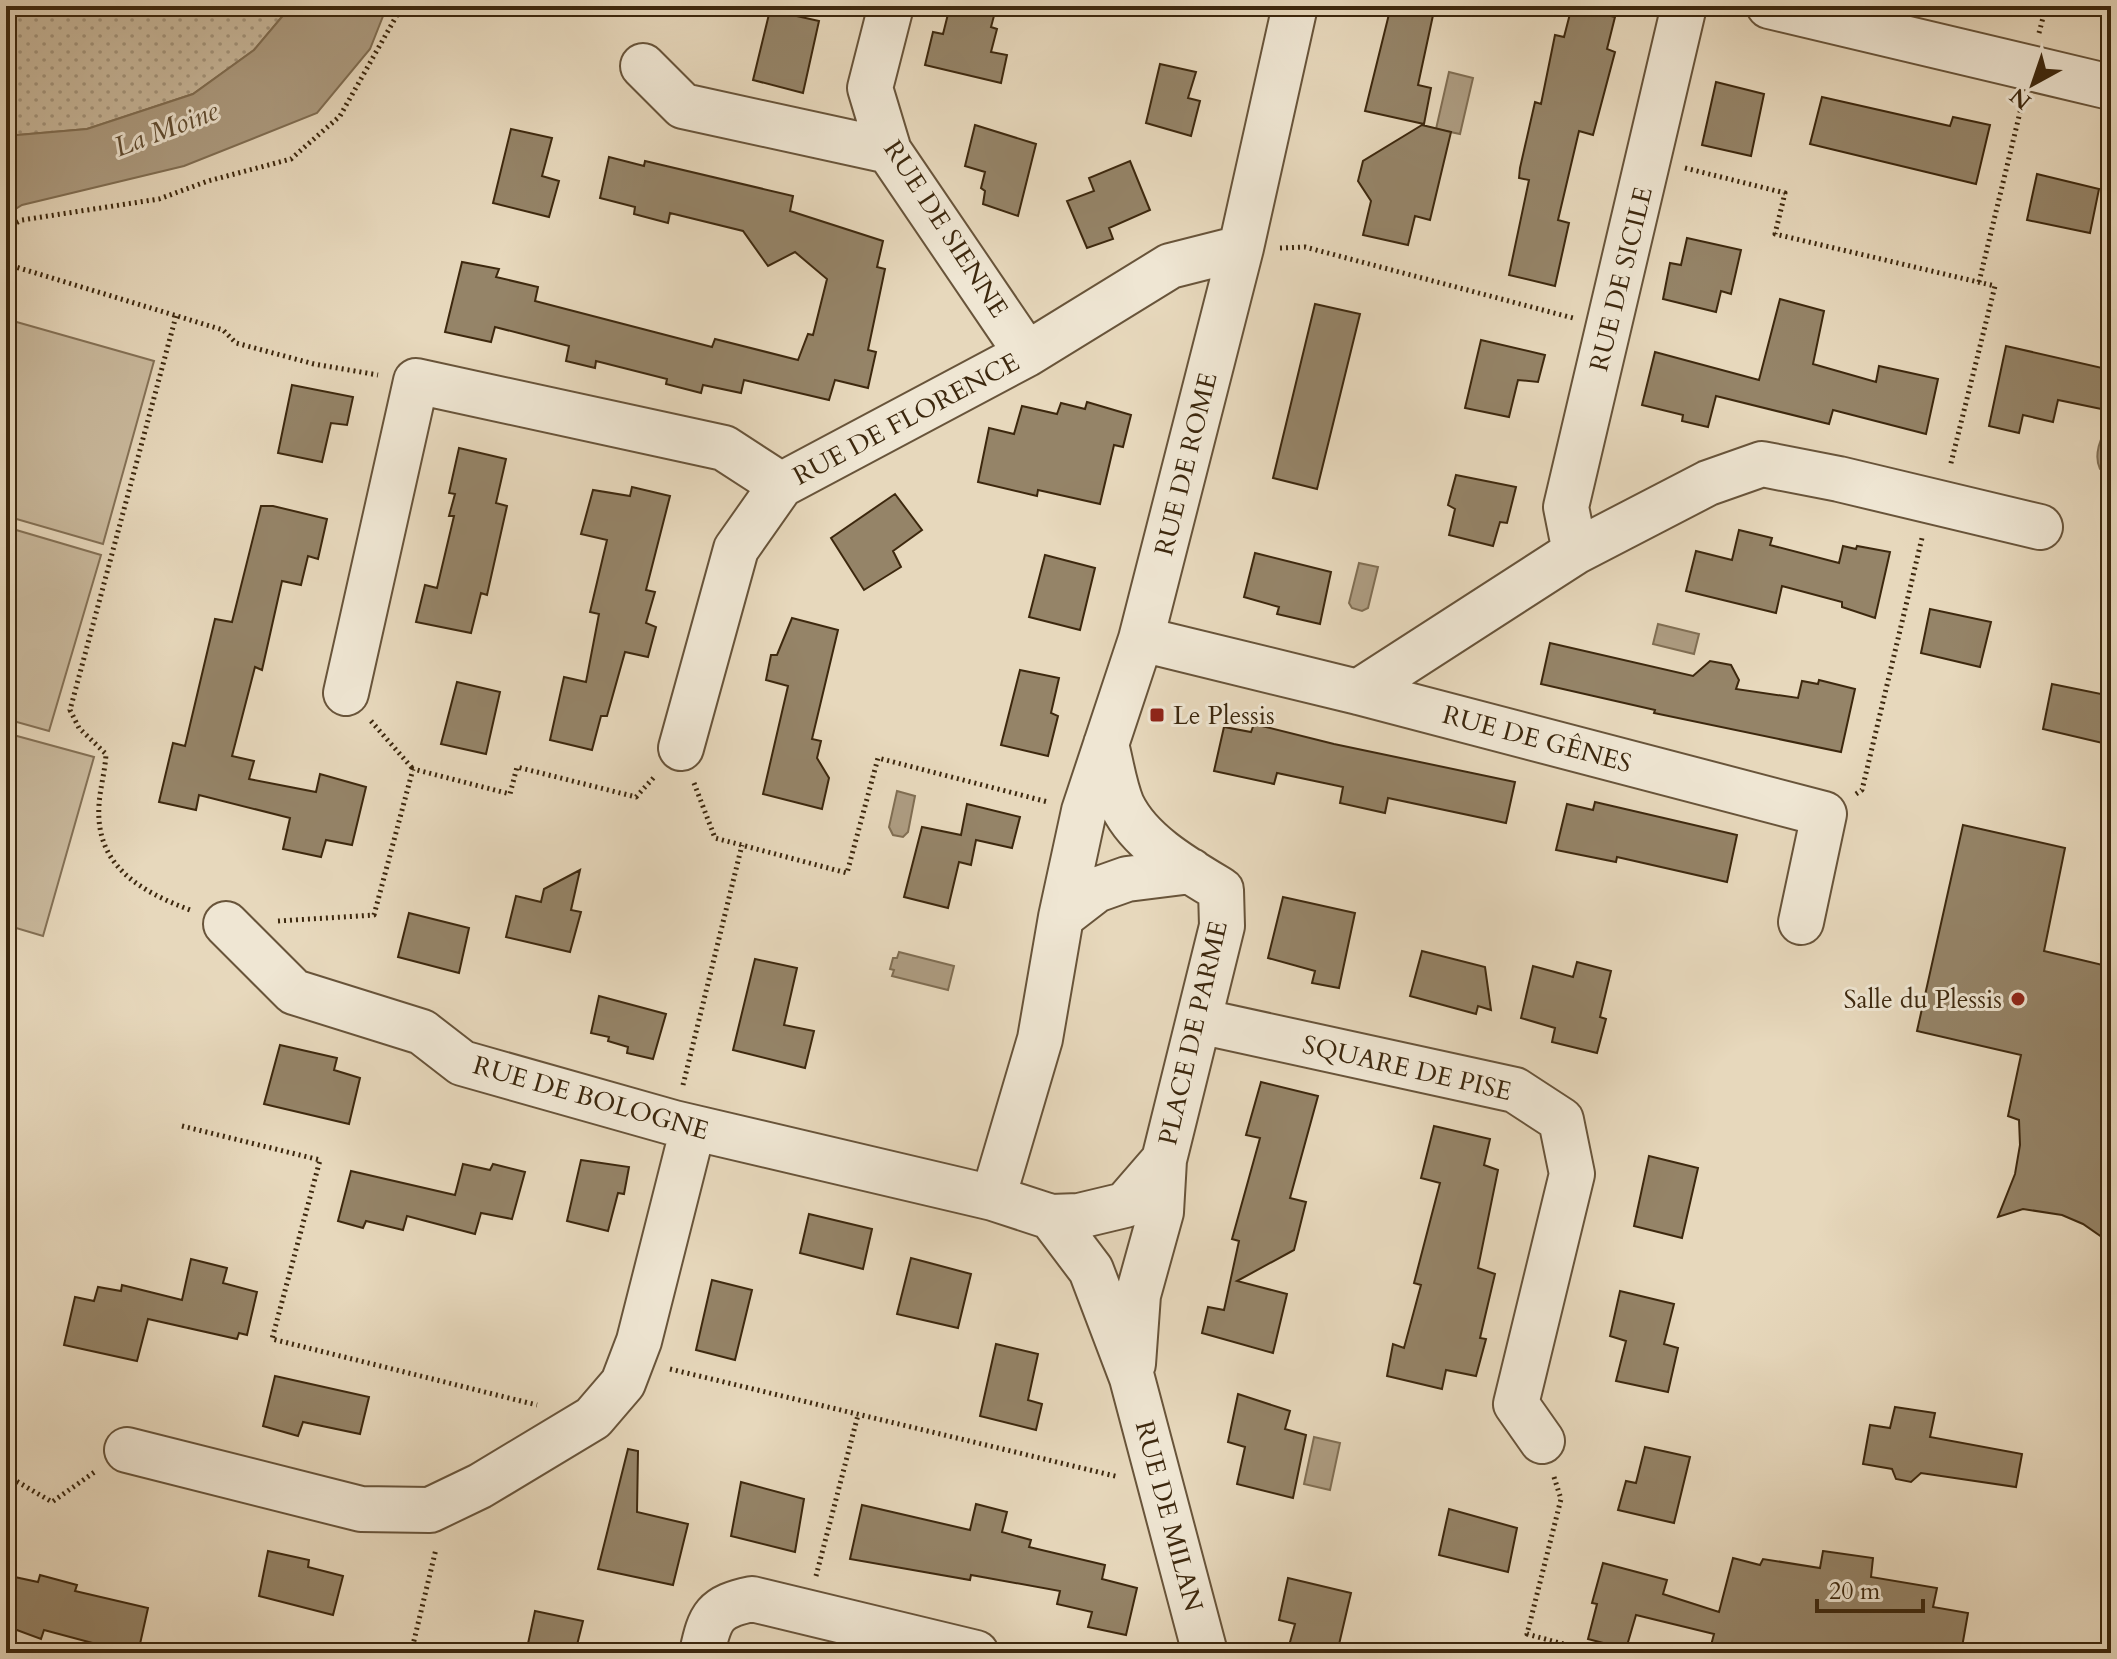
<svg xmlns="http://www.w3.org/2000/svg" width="2117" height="1659" viewBox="0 0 2117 1659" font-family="Cardo,serif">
  <defs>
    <pattern id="grass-dots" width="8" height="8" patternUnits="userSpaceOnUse" patternTransform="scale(2)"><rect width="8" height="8" fill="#caba9e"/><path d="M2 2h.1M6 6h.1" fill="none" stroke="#a5977f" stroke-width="1.8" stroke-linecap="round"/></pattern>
  </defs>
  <rect width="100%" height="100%" fill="#e7d8bc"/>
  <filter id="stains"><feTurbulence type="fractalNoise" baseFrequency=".0025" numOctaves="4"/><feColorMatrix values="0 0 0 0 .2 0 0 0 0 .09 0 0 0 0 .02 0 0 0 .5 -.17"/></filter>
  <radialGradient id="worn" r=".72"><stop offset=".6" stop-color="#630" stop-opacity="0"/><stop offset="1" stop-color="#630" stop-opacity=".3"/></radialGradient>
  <path fill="url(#grass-dots)" stroke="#847156" stroke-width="2" d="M6,6H291L254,50L193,94L87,129L6,136Z"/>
  <path fill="#caba9e" stroke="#847156" stroke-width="2" d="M6,319L154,361L103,544L6,516Z
    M6,527L101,555L49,731L6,719Z
    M6,733L94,757L43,936L6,925Z"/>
  <path fill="#ad9c81" stroke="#806e53" stroke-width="2" d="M291,6H387L370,49L317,113L184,166L22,205L6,215V136L87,129L193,94L254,50Z
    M1449,72L1473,78L1460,134L1436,129Z
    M2111,427V472L2100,469C2094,457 2099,434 2111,427Z
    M1359,563L1378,567L1368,608L1362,611L1352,608L1349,603Z
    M1658,624L1699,634L1694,654L1653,644Z
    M897,791L915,796L908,832L903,837L893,835L889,827Z
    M899,952L954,966L948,990L892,976L894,970L890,969L893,958H897Z
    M1314,1437L1340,1443L1330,1490L1304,1484Z"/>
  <path fill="#958468" stroke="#3d280e" stroke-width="2" d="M950,6H972L995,12L991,27L997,29L991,52L1007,55L1001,83L925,65L933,32L943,34Z
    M1391,6H1435L1418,85L1431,88L1424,124L1365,111Z
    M1572,6L1615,17L1607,49L1615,52L1593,135L1579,131L1558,220L1569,223L1555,286L1509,275L1529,180L1519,178L1520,168L1535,102L1541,104L1555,35L1564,37Z
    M770,10L819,21L803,93L753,80Z
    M1160,64L1196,72L1188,98L1200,101L1191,136L1146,123Z
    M1716,82L1764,94L1751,156L1702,145Z
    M1822,97L1950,126L1953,117L1990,125L1976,184L1810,144Z
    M975,125L1036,144L1018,216L983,204L985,191L981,188L985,172L965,166Z
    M1422,125L1451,132L1430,220L1415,216L1408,245L1363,235L1371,201L1358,181L1363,161Z
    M511,129L552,138L542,176L559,181L549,217L493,203Z
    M609,157L644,166L645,161L793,196L790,211L883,241L877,267L885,269L868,350L876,352L868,388L835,380L829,400L744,380L741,393L703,385L701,393L666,384L667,379L596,361L595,368L566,361L569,346L495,327L491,342L445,332L462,262L499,269L496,277L538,287L535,301L712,347L715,339L798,360L808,334L813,335L827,279L795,252L768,266L743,231L670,213L668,223L634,214L635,207L600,198Z
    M1130,161L1150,210L1109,228L1113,239L1087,248L1067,201L1094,191L1089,178Z
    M2037,174L2099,189L2090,233L2027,220Z
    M1687,238L1741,250L1731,294L1721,291L1716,312L1663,299L1670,263L1681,265Z
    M1780,299L1824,311L1813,364L1876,382L1879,366L1938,379L1926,434L1833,410L1829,424L1716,396L1708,427L1682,421L1683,415L1642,405L1655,352L1759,380Z
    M1315,304L1360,314L1317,489L1273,478Z
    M1481,340L1545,355L1538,382L1518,380L1509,417L1465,408Z
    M2006,346L2111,370V411L2058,400L2053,422L2023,415L2019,433L1989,426Z
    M292,385L353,397L347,425L331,423L322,462L278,453Z
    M1087,402L1131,415L1123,447L1114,445L1100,504L1038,490L1037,496L978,482L989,428L1014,434L1022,406L1057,414L1061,403L1085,409Z
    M459,448L506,459L496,503L507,506L487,595L481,593L471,633L416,622L425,585L437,588L454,516H449L455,494L449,493Z
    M1456,475L1516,487L1507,523L1500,522L1493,546L1449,535L1455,509L1448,505Z
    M632,487L670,496L646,590L655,592L646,623L656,627L648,657L625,652L607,716H601L592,750L550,740L564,677L586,682L599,614L590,612L607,540L581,534L593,490L630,496Z
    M895,494L922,530L893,551L901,567L864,590L831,538Z
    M261,506H273L327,519L318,559L308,556L301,585L282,581L262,670L255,667L232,756L254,761L249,779L316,792L320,774L366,787L352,845L326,840L321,857L283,849L290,818L199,795L196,810L159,802L173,743L185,746L215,619L232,622Z
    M1739,530L1772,538L1770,545L1839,563L1843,546L1856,549L1857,546L1890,552L1875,618L1842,607V602L1782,586L1776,613L1686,591L1696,551L1732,560Z
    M1255,553L1331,572L1320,624L1277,614L1279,607L1244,597Z
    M1045,555L1095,568L1080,630L1029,617Z
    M1930,609L1991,622L1980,667L1921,653Z
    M792,618L838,630L812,739L821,741L817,758L829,778L822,809L763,794L788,686L766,680L771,655H777Z
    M1550,643L1693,676L1710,661L1731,665L1739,680L1736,689L1798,698L1802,681L1818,684L1819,680L1855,689L1841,752L1654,713L1655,710L1541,684Z
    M1020,670L1059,678L1051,713L1058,716L1048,756L1001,745Z
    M457,682L500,692L486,754L441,744Z
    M2052,684L2111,696V745L2043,729Z
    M1254,724L1334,744L1515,782L1506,823L1388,798L1385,813L1340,803L1343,787L1277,773L1274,784L1214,771L1224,727L1251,732Z
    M1595,802L1737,835L1727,882L1617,857L1616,862L1556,850L1567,804L1593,810Z
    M967,804L1020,817L1012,848L976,840L971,865L959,862L948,908L904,897L922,827L961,835Z
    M1963,825L2065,848L2044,951L2111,967V1073L2103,1111L2111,1112V1176L2106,1202L2109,1242L2083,1224L2062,1215L2023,1209L1998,1217L2015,1174L2020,1145L2019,1120L2008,1116L2021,1055L1917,1031Z
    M580,870L571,910L581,912L570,952L506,937L516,896L541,902L544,889Z
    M1283,897L1355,913L1339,988L1312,983L1315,971L1268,958Z
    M409,913L469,928L459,973L398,957Z
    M1422,951L1485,967L1491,1010L1478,1006L1476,1014L1410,996Z
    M755,959L797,968L784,1025L814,1031L805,1068L733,1050Z
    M1577,962L1611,971L1600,1017L1606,1019L1597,1053L1552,1042L1555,1028L1521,1018L1533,966L1573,977Z
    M599,996L666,1014L653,1059L627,1053L628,1047L608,1041L609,1037L591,1033Z
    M280,1045L337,1058L334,1070L360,1078L349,1124L264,1104Z
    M1261,1082L1318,1096L1290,1198L1306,1202L1294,1250L1237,1281L1287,1294L1273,1353L1202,1333L1208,1307L1224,1310L1239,1241L1232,1239L1260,1138L1246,1135Z
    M1434,1126L1490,1139L1484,1165L1498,1170L1478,1268L1495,1274L1480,1338L1486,1339L1476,1376L1446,1370L1442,1389L1387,1376L1393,1344L1404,1348L1421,1285L1414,1283L1440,1183L1421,1178Z
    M1649,1156L1698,1168L1682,1238L1634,1226Z
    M581,1160L629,1167L624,1194L618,1193L608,1231L567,1221Z
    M463,1164L490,1170L493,1164L525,1172L512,1219L481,1213L475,1234L407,1216L403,1230L366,1221L363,1228L338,1221L351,1171L455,1195Z
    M809,1214L872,1229L863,1269L800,1253Z
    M911,1258L971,1274L958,1328L897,1314Z
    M191,1259L227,1268L223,1283L257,1292L247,1335L239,1333L237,1339L148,1319L137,1361L64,1345L75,1297L94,1301L98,1287L121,1291L122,1285L182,1300Z
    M712,1280L752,1290L735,1360L696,1350Z
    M1620,1291L1674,1304L1664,1344L1678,1348L1668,1392L1616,1381L1626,1341L1610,1336Z
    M996,1344L1038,1354L1028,1400L1042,1404L1036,1430L980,1416Z
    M275,1376L369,1397L360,1434L303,1422L298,1436L263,1426Z
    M1238,1394L1290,1411L1285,1429L1306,1435L1293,1498L1237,1484L1245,1447L1228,1442Z
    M1895,1407L1935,1413L1930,1437L2022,1454L2016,1487L1921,1473L1911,1482L1896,1479L1892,1469L1863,1464L1870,1425L1890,1428Z
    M1645,1447L1690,1457L1674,1523L1618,1510L1626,1481L1636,1483Z
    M628,1449L638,1451L637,1512L688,1524L673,1585L598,1569Z
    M741,1482L804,1499L795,1552L731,1536Z
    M976,1504L1007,1512L1002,1532L1031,1540L1029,1547L1105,1565L1102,1579L1137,1588L1126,1635L1088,1627L1092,1612L1057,1604L1060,1591L971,1575L970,1580L850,1559L862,1505L970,1530Z
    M1449,1509L1517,1528L1508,1572L1439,1555Z
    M268,1551L309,1560L308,1567L343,1576L333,1615L259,1596Z
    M1823,1551L1873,1558L1871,1577L1937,1588L1933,1607L1968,1613L1961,1653H1709L1714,1634L1636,1615L1626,1649L1588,1639L1597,1604L1592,1603L1603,1563L1667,1580L1663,1594L1719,1612L1733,1558L1760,1565L1763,1559L1820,1568Z
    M40,1575L77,1585L75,1591L148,1608L138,1653H99L100,1645L44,1630L41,1639L6,1626V1593L10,1576L38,1582Z
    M1288,1578L1351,1593L1337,1653H1287L1295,1624L1279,1620Z
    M535,1611L583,1621L575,1653H526Z"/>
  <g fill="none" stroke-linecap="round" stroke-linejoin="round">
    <defs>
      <path id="minor" d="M891,6L870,88L889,151L1027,354
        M1769,6L2110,87
        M643,66L683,106L889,151
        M1575,552L1566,507L1684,6
        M1141,639L1358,692L1824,814L1801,922
        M1358,692L1575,552L1708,483L1762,464L1839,479L2040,527
        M346,693L416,381L724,448L781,485
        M681,748L736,549L781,485L1027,354L1170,266L1241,248
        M1061,917L1096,890L1127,879L1191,871
        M226,924L294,992L422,1032L462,1063L674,1123L993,1198L1051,1217L1079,1216L1125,1205L1164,1160L1222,926L1221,890C1186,869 1140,843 1122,805C1114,786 1111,763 1106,744
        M1199,1021L1515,1090L1561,1120L1572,1174L1516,1404L1542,1441
        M993,1198L1040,1039L1061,917L1084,811L1141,639L1241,248L1295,6
        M1051,1217L1091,1270L1132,1378L1205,1653
        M1133,1364L1138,1295L1161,1212L1164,1160
        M127,1450L361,1509L430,1510L480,1486L593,1418L623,1383L639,1341L693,1128
        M702,1653C710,1616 714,1607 752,1599L976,1653"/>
    </defs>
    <use href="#minor" stroke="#68543a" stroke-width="48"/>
    <path stroke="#3d280e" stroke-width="5" stroke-dasharray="2 4" stroke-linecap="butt" d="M2039,33L2046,6
      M1685,168L1785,193L1775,234L1995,286L1950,467
      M6,228L22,220L159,199L208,181L291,159L340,116L402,6
      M1280,248L1305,247L1573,318
      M6,264L223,330L236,343L314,364L378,375
      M1979,282L2022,104
      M176,316L70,710L79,728L106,754C105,772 100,788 99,805C95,866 140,891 190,910
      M371,721L413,769
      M694,783L715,838L847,873L878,758L1048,802
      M1856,794L1862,790L1922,538
      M278,921L374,915L413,769L510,794L517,767L636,797L656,775
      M683,1085L742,845
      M182,1126L320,1160L272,1339L537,1405
      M670,1369L1119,1477
      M1554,1477L1561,1499L1527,1634L1596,1653
      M6,1479L11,1478L52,1502L96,1471
      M816,1576L858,1415
      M411,1653L436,1549"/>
    <use href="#minor" stroke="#efe6d3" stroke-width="44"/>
  </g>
  <g fill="#8f2418" stroke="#efe6d3" stroke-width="3">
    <rect x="1149" y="707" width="16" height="16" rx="4"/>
    <circle cx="2018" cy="999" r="8"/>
  </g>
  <g text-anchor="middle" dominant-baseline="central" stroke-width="6" stroke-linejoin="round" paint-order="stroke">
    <g font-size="26" fill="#3d280e" stroke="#efe6d3">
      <text transform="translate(946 229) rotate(57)">RUE DE SIENNE</text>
      <text transform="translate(1621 279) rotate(-76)">RUE DE SICILE</text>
      <text transform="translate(906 419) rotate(-28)">RUE DE FLORENCE</text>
      <text transform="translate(1186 464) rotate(-76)">RUE DE ROME</text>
      <text transform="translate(1537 739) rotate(15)">RUE DE GÊNES</text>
      <text transform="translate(1193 1033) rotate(-77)">PLACE DE PARME</text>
      <text transform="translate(1407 1068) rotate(13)">SQUARE DE PISE</text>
      <text transform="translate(591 1098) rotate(16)">RUE DE BOLOGNE</text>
      <text transform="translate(1169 1516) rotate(75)">RUE DE MILAN</text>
    </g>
    <g font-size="26" fill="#3d280e" stroke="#efe6d3" text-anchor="start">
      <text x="1173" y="715">Le Plessis</text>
      <text x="2002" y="999" text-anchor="end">Salle du Plessis</text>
    </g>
    <g font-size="28" font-style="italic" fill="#5f4b30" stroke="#efe6d3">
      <text transform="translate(166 129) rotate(-21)">La Moine</text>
    </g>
  </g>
  <rect width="2117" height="1659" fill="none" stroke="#e7d8bc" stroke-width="32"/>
  <rect x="8" y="8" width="2101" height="1643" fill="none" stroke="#3d280e" stroke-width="4"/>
  <rect x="16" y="16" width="2085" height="1627" fill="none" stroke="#3d280e" stroke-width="2"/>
  <g transform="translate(2033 84) rotate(220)" stroke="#efe6d3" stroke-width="6" paint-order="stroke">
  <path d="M0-6L14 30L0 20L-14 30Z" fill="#3d280e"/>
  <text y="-12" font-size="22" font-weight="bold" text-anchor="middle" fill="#3d280e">N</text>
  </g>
  <path d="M1817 1599v12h106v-12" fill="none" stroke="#3d280e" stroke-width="4"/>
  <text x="1829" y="1599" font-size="24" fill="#3d280e" stroke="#efe6d3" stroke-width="6" paint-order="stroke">20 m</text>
  <rect width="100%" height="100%" filter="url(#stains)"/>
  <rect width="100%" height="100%" fill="url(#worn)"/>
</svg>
